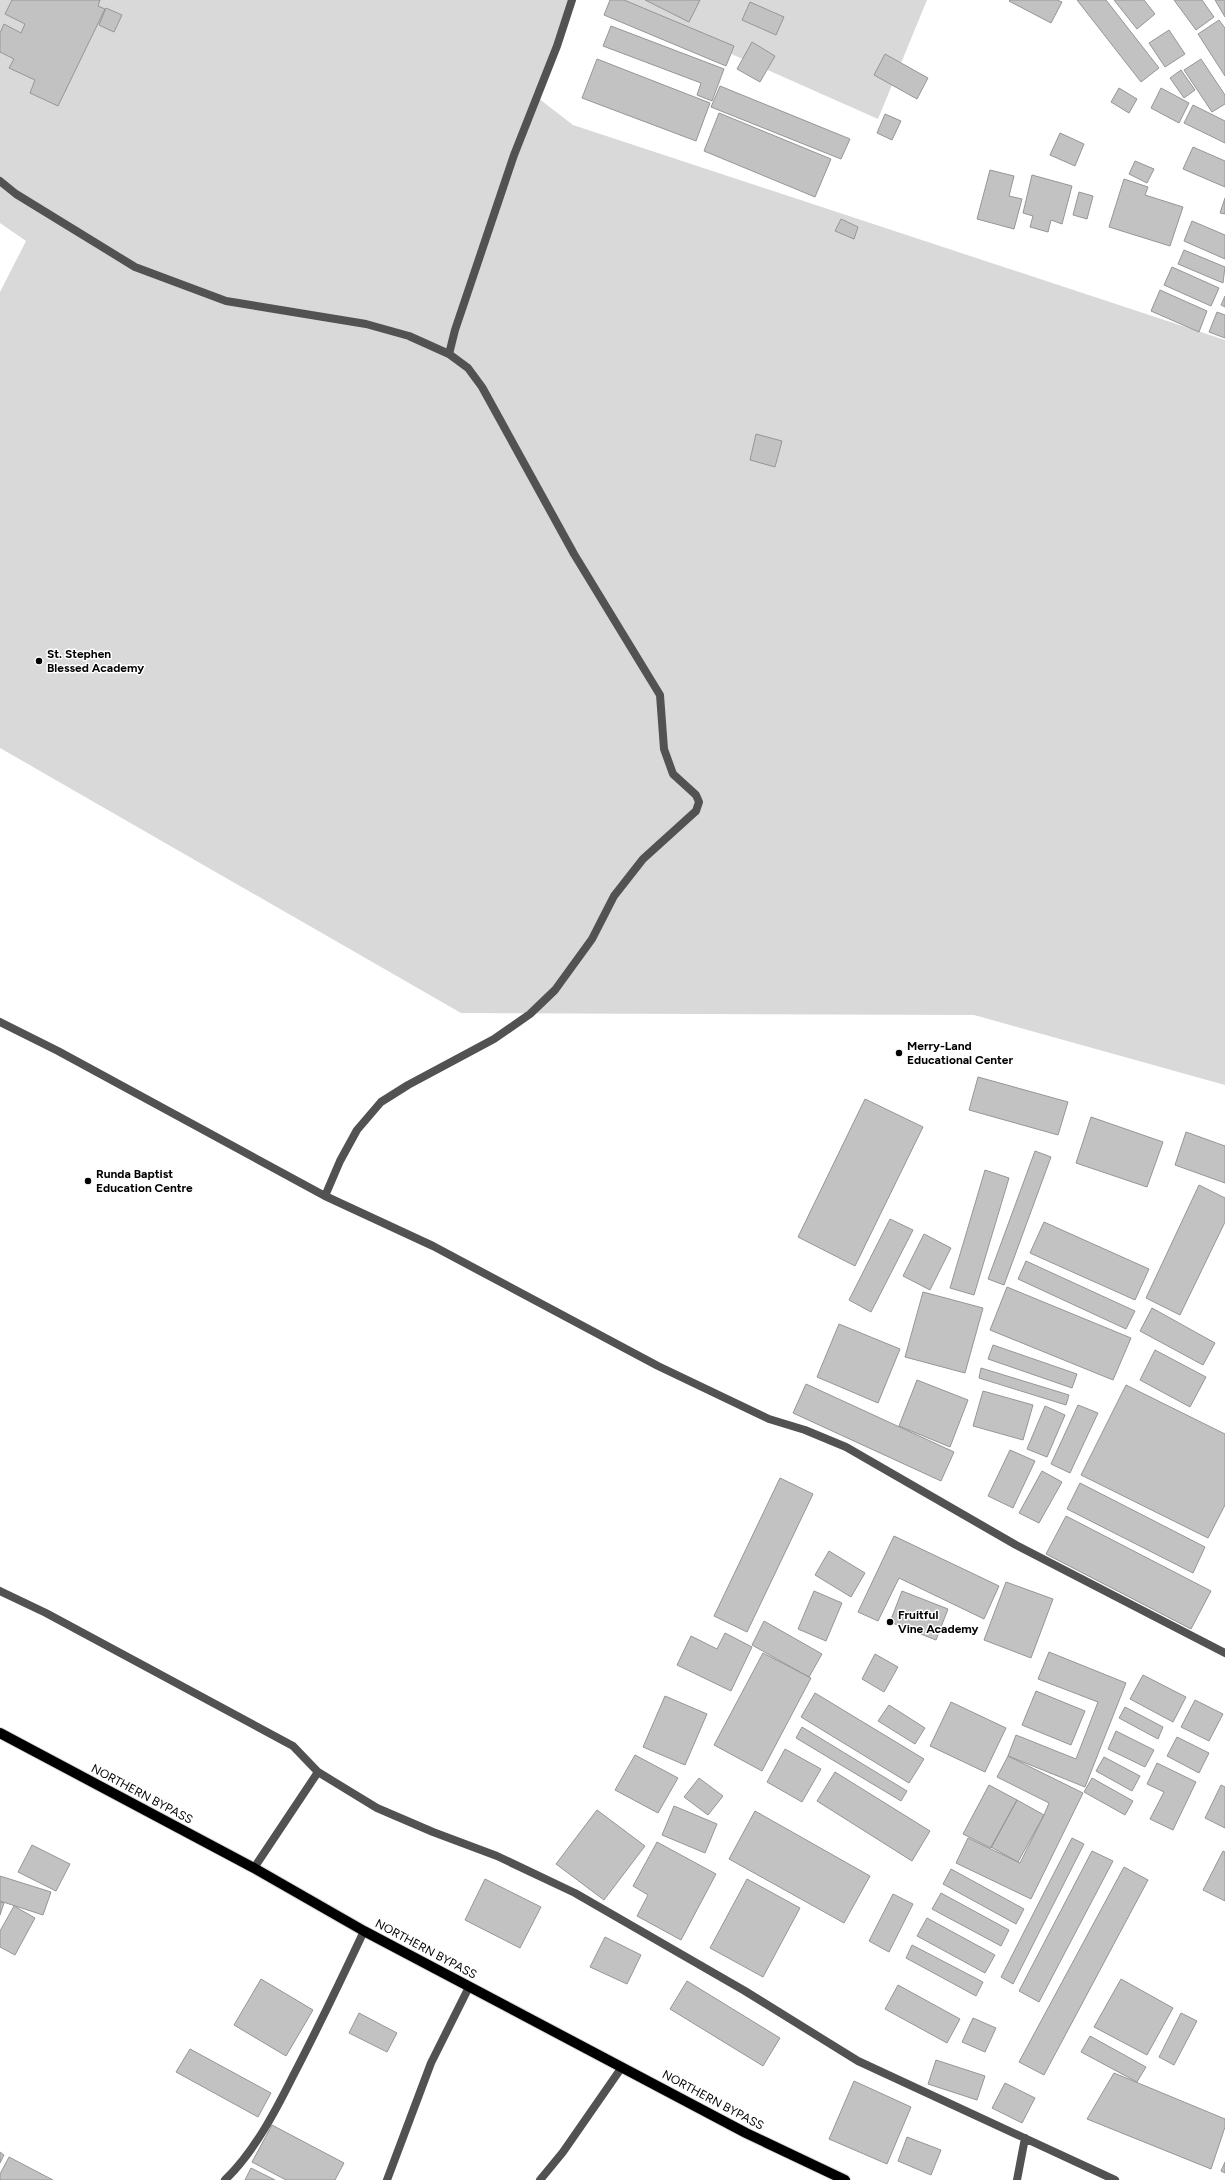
<svg xmlns="http://www.w3.org/2000/svg" width="1225" height="2180" viewBox="0 0 1225 2180" font-family="Figtree,sans-serif">
  <rect width="100%" height="100%" fill="#fff"/>
  <path fill="#d9d9d9" d="M0,0H573L538,98L573,125L1225,340V1085L974,1015L461,1013L0,748V292L26,241L0,223Z
    M610,0H927L878,119Z"/>
  <path fill="#c2c2c2" stroke="#969696" d="M12,0H100L98,6L105,9L58,106L30,93L35,80L9,68L14,59L0,52V33L4,24L21,33L25,24L5,14Z
    M610,0H624L734,46L726,66L604,15Z
    M645,0H700L689,22Z
    M1010,0H1057L1062,2L1051,23L1009,1Z
    M1077,0H1106L1159,68L1141,82Z
    M1114,0H1144L1155,14L1137,29Z
    M1174,0H1202L1214,17L1196,30Z
    M1215,0H1225V17Z
    M750,2L784,17L776,35L742,20Z
    M106,8L122,15L114,32L99,25Z
    M1219,20L1225,28V76L1198,34Z
    M611,26L724,69L712,101L697,95L701,83L603,46Z
    M1169,30L1185,54L1165,67L1149,43Z
    M752,42L775,56L760,82L737,69Z
    M885,54L928,78L917,99L874,75Z
    M597,59L710,103L696,141L582,98Z
    M1201,59L1225,95V104L1212,112L1184,70Z
    M1181,70L1195,90L1184,98L1170,78Z
    M720,86L850,139L841,159L711,107Z
    M1119,88L1137,99L1129,113L1111,102Z
    M1161,88L1189,103L1179,123L1151,108Z
    M1193,105L1225,121V143L1184,123Z
    M719,113L831,159L815,197L704,151Z
    M885,114L901,121L892,140L877,133Z
    M1060,133L1084,144L1075,166L1050,155Z
    M1193,147L1225,161V187L1183,169Z
    M1135,161L1154,169L1147,183L1129,174Z
    M990,170L1014,176L1009,196L1022,199L1014,229L977,219Z
    M1032,175L1072,186L1062,224L1051,220L1048,232L1030,227L1033,216L1023,213Z
    M1124,179L1148,187L1145,195L1183,207L1170,246L1109,227Z
    M1079,192L1093,196L1087,219L1073,215Z
    M1225,198V214L1220,213Z
    M841,219L858,227L854,239L835,231Z
    M1192,221L1225,235V259L1184,241Z
    M1184,250L1225,267L1223,283L1178,264Z
    M1172,267L1219,288L1211,306L1164,285Z
    M1160,290L1207,311L1199,332L1151,311Z
    M1225,296V307L1221,305Z
    M1217,312L1225,315V338L1209,332Z
    M756,434L782,441L775,467L750,460Z
    M978,1077L1068,1102L1058,1135L969,1110Z
    M865,1099L923,1127L855,1266L798,1237Z
    M1091,1117L1163,1142L1147,1187L1076,1163Z
    M1186,1132L1225,1146V1183L1175,1165Z
    M1035,1151L1051,1157L1004,1285L988,1279Z
    M985,1170L1009,1178L974,1295L950,1288Z
    M1199,1185L1225,1198V1222L1180,1315L1146,1298Z
    M890,1219L913,1230L871,1312L849,1300Z
    M1044,1222L1149,1269L1135,1300L1030,1253Z
    M924,1234L951,1248L930,1290L903,1276Z
    M1026,1261L1135,1311L1126,1329L1018,1279Z
    M1007,1287L1131,1338L1113,1380L990,1330Z
    M923,1292L983,1308L965,1373L905,1357Z
    M1152,1308L1215,1343L1203,1365L1140,1331Z
    M839,1324L900,1349L878,1403L817,1377Z
    M993,1345L1077,1374L1072,1388L988,1359Z
    M1155,1350L1206,1377L1190,1407L1140,1380Z
    M981,1368L1069,1395L1066,1405L979,1378Z
    M917,1380L968,1400L950,1447L899,1426Z
    M806,1384L954,1452L941,1481L793,1413Z
    M1126,1385L1225,1434V1505L1208,1538L1081,1475Z
    M983,1391L1033,1405L1023,1440L973,1426Z
    M1078,1405L1098,1413L1070,1473L1051,1464Z
    M1045,1406L1065,1415L1047,1457L1027,1449Z
    M1010,1450L1035,1461L1013,1508L988,1496Z
    M1042,1471L1062,1482L1039,1523L1019,1513Z
    M780,1478L813,1494L747,1632L714,1616Z
    M1080,1483L1205,1547L1193,1573L1067,1509Z
    M1066,1516L1211,1591L1191,1629L1046,1554Z
    M894,1536L999,1586L984,1619L899,1578L878,1621L858,1612Z
    M829,1551L865,1573L851,1597L815,1575Z
    M1006,1582L1053,1599L1031,1658L984,1640Z
    M814,1591L842,1603L826,1641L798,1629Z
    M902,1591L948,1609L936,1640L890,1622Z
    M764,1621L822,1654L809,1677L752,1645Z
    M725,1633L752,1647L731,1691L677,1665L691,1636L717,1649Z
    M1049,1652L1126,1683L1085,1787L1008,1756L1016,1735L1076,1759L1098,1702L1038,1679Z
    M763,1653L811,1678L762,1771L714,1745Z
    M875,1654L898,1667L884,1692L862,1679Z
    M1143,1675L1186,1697L1173,1722L1130,1699Z
    M1036,1691L1085,1711L1071,1745L1022,1725Z
    M815,1693L924,1759L909,1783L801,1717Z
    M665,1696L707,1714L685,1765L643,1747Z
    M1195,1700L1223,1714L1209,1741L1181,1727Z
    M951,1702L1006,1728L985,1772L930,1746Z
    M889,1705L925,1728L915,1744L878,1721Z
    M1125,1707L1163,1727L1158,1739L1119,1718Z
    M802,1727L907,1791L901,1801L796,1738Z
    M1116,1731L1154,1750L1145,1767L1108,1749Z
    M1177,1737L1209,1753L1199,1773L1167,1756Z
    M785,1749L821,1769L802,1802L767,1782Z
    M635,1755L678,1778L658,1813L615,1790Z
    M1008,1756L1083,1793L1031,1899L956,1863L968,1838L1020,1863L1044,1815L1049,1803L997,1777Z
    M1104,1757L1140,1776L1132,1791L1096,1771Z
    M1157,1763L1196,1782L1173,1830L1150,1819L1164,1792L1147,1784Z
    M835,1772L930,1831L912,1861L817,1801Z
    M699,1778L723,1796L708,1815L684,1797Z
    M1092,1778L1133,1801L1125,1815L1084,1792Z
    M989,1785L1017,1800L991,1848L963,1834Z
    M1221,1785L1225,1787V1828L1205,1818Z
    M1017,1800L1044,1815L1018,1862L991,1847Z
    M674,1806L717,1824L705,1853L662,1835Z
    M597,1810L645,1846L604,1900L556,1864Z
    M755,1811L870,1876L844,1923L729,1859Z
    M1072,1838L1084,1844L1013,1984L1001,1977Z
    M657,1842L716,1874L681,1940L637,1916L648,1895L633,1886Z
    M32,1845L70,1864L56,1891L18,1872Z
    M1092,1851L1113,1861L1039,2002L1019,1991Z
    M1223,1851L1225,1852V1901L1203,1890Z
    M1124,1867L1148,1880L1044,2075L1019,2062Z
    M951,1869L1024,1909L1016,1924L943,1884Z
    M0,1876L51,1892L43,1915L0,1901Z
    M485,1879L541,1907L520,1948L465,1920Z
    M747,1879L800,1908L763,1977L710,1948Z
    M941,1893L1009,1930L1001,1946L932,1909Z
    M893,1894L913,1904L889,1952L869,1941Z
    M0,1902L4,1903L0,1915Z
    M14,1906L35,1918L15,1955L0,1947V1931Z
    M927,1918L995,1955L985,1973L917,1936Z
    M605,1937L641,1955L627,1984L590,1967Z
    M912,1945L983,1982L976,1996L906,1958Z
    M261,1979L313,2010L286,2056L234,2025Z
    M1121,1979L1173,2008L1147,2055L1094,2027Z
    M687,1981L780,2038L763,2066L670,2009Z
    M898,1985L960,2019L947,2043L885,2009Z
    M359,2013L397,2033L387,2052L349,2033Z
    M1181,2013L1197,2021L1174,2065L1159,2057Z
    M973,2018L996,2028L985,2052L962,2042Z
    M1090,2036L1146,2067L1137,2082L1081,2052Z
    M190,2049L271,2093L258,2117L176,2072Z
    M936,2060L985,2076L977,2100L928,2084Z
    M1114,2073L1225,2119V2127L1211,2169L1087,2119Z
    M854,2081L911,2107L887,2164L829,2139Z
    M1005,2083L1035,2098L1022,2123L992,2108Z
    M272,2125L344,2163L335,2180H286L252,2162Z
    M907,2137L941,2150L931,2175L898,2161Z
    M0,2152L4,2155L0,2163Z
    M9,2157L53,2180H0V2174Z
    M1225,2162V2173L1221,2171Z
    M251,2168L275,2180H245Z"/>
  <g fill="none" stroke-linecap="round" stroke-linejoin="round">
    <defs>
      <path id="primary" d="M0,1733L254,1868L364,1931L746,2133L845,2180"/>
    </defs>
    <use href="#primary" stroke="#dbdbdb" stroke-width="12"/>
    <path stroke="#525252" stroke-width="8" d="M225,2180C254,2152 275,2112 293,2076C318,2028 341,1980 364,1931
      M387,2180L431,2063L469,1987
      M540,2180L563,2152L622,2067"/>
    <path stroke="#525252" stroke-width="8" d="M0,181L16,194L135,267L226,301L366,324L409,336L449,354L468,368L482,387L574,554L660,695L664,749L673,774L696,795L699,802L696,811L643,859L614,896L592,939L555,990L530,1014L494,1039L408,1085L381,1102L357,1130L340,1161L325,1196
      M449,354L455,330L514,155L557,46L572,0
      M0,1022L58,1051L325,1196L433,1246L658,1366L769,1419L805,1430L846,1447L1016,1545L1225,1653
      M0,1591L46,1613L293,1746L318,1772L377,1808L433,1832L497,1856L575,1893L745,1991L858,2061L1115,2180
      M254,1868L318,1772
      M1017,2180L1025,2138"/>
    <use href="#primary" stroke="#000" stroke-width="10"/>
  </g>
  <g fill="#000" stroke="#fff" stroke-width="1.5">
    <circle cx="39" cy="661" r="4"/>
    <circle cx="899" cy="1053" r="4"/>
    <circle cx="88" cy="1181" r="4"/>
    <circle cx="890" cy="1622" r="4"/>
  </g>
  <g text-anchor="middle" dominant-baseline="central" stroke-width="3" stroke-linejoin="round" paint-order="stroke">
    <g font-size="12" font-weight="bold" fill="#000" stroke="#fff" text-anchor="start">
      <text x="47" y="654">St. Stephen<tspan x="47" dy="14">Blessed Academy</tspan></text>
      <text x="907" y="1046">Merry-Land<tspan x="907" dy="14">Educational Center</tspan></text>
      <text x="96" y="1174">Runda Baptist<tspan x="96" dy="14">Education Centre</tspan></text>
      <text x="898" y="1615">Fruitful<tspan x="898" dy="14">Vine Academy</tspan></text>
    </g>
    <g font-size="12" fill="#000" stroke="#fff">
      <text transform="translate(142 1794) rotate(28)">NORTHERN BYPASS</text>
      <text transform="translate(426 1949) rotate(28)">NORTHERN BYPASS</text>
      <text transform="translate(713 2100) rotate(28)">NORTHERN BYPASS</text>
    </g>
  </g>
</svg>
